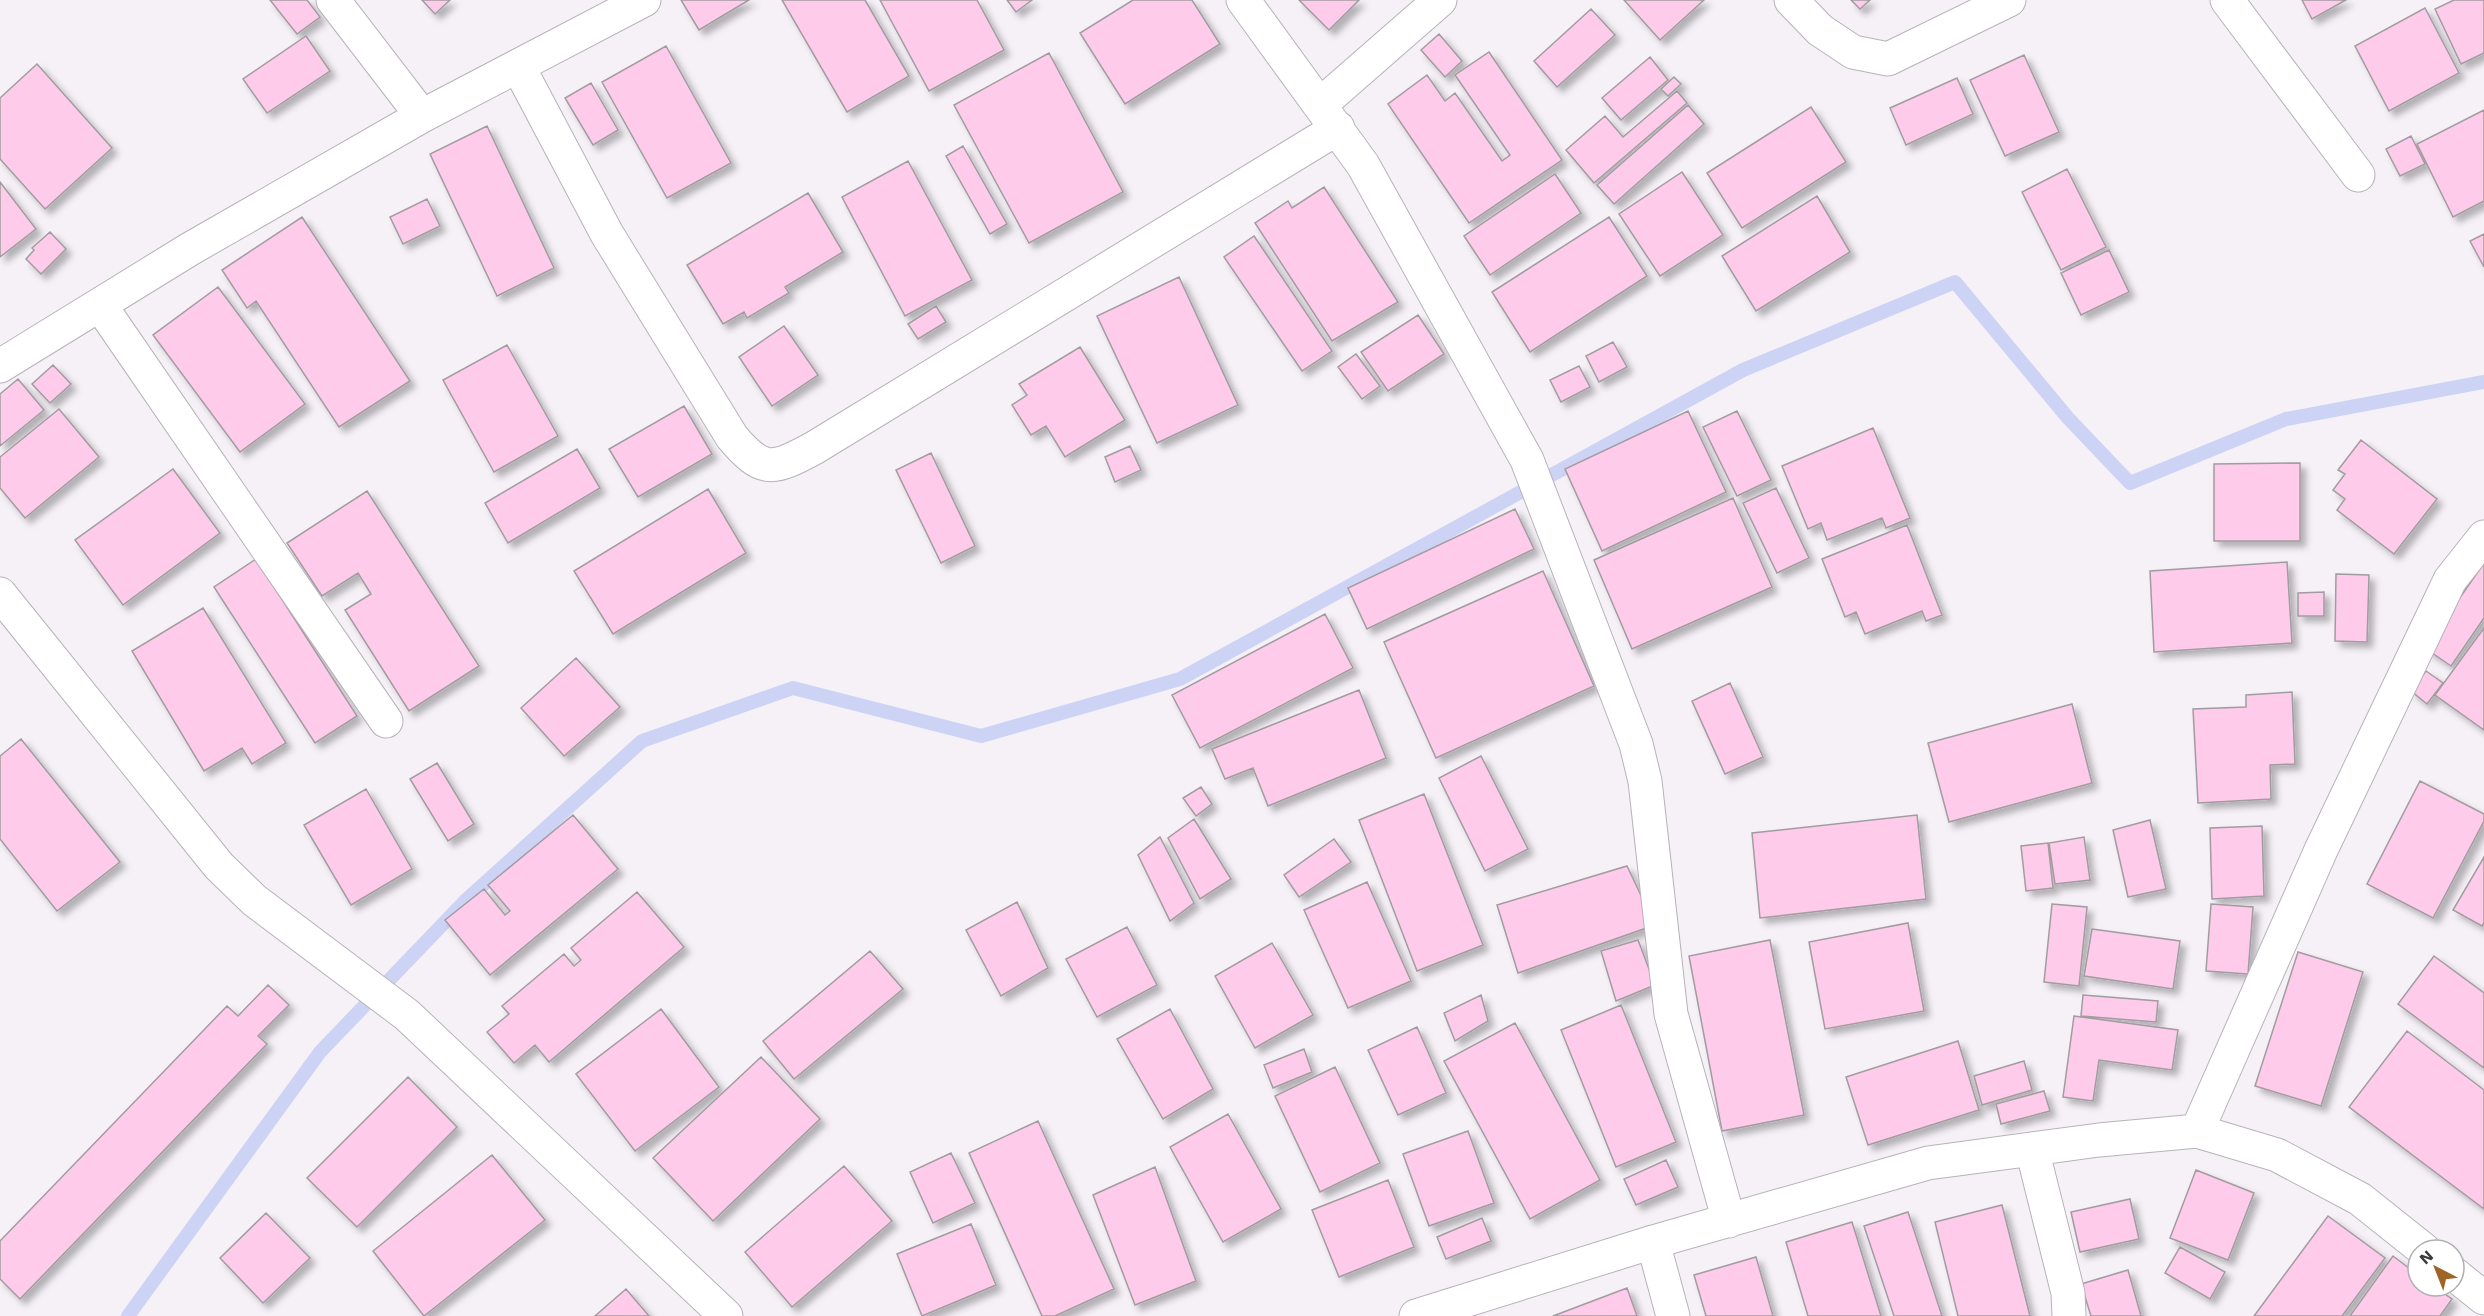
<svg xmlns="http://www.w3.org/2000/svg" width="2484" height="1316" viewBox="0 0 2484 1316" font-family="'Work Sans',sans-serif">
  <defs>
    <filter id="shadow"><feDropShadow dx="5.5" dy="5.5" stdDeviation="3" flood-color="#0004"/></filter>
  </defs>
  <rect width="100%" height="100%" fill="#f5f1f7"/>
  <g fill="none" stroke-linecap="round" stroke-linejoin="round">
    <path stroke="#cdd3f5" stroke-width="14" d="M128,1316L320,1052L465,901L642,741L793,688L981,736L1180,679L1743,370L1955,282L2068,418L2130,483L2286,419L2484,382"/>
  </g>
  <path fill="#fecbeb" stroke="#a29ca0" stroke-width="1.5" filter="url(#shadow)" d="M270,0H307L320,17L297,34Z
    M422,0H450L435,14Z
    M681,0H749L699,30Z
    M782,0H865L909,76L847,112Z
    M880,0H977L1004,50L929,91Z
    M1007,0H1032L1016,12Z
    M1133,0H1192L1220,44L1125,104L1080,33Z
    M1299,0H1359L1329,30Z
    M1624,0H1704L1660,40Z
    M1851,0H1870L1860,9Z
    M2302,0H2346L2312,19Z
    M2454,0H2484V53L2461,64L2435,9Z
    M2425,8L2459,73L2389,111L2355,46Z
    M1591,9L1615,35L1557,87L1534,61Z
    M1439,34L1462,61L1445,77L1421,50Z
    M306,36L330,71L267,113L243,79Z
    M666,46L731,163L667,198L602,82Z
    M1489,52L1562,160L1469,223L1388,104L1427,75L1445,101L1455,93L1502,161L1510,155L1455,75Z
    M1049,53L1123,192L1029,243L954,105Z
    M2024,55L2059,132L2005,156L1970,80Z
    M1650,57L1668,80L1621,120L1602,98Z
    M37,64L112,148L45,209L0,159V98Z
    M1674,77L1681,84L1668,96L1661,89Z
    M1957,78L1973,114L1906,145L1890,108Z
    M591,83L618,130L593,145L565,98Z
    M1677,91L1687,103L1594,183L1566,150L1605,116L1623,137Z
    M1688,105L1704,124L1614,204L1597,185Z
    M1811,107L1846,162L1742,228L1707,173Z
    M2484,110V201L2453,217L2417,144Z
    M487,126L554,268L497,296L430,154Z
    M2411,136L2425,164L2400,176L2386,149Z
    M963,146L1007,224L990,234L946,156Z
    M908,161L972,280L905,316L842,197Z
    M2067,169L2106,247L2061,270L2022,192Z
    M1682,172L1723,235L1660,276L1619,214Z
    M1555,174L1581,213L1490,275L1464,236Z
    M0,182L36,229L0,257Z
    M1324,187L1398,302L1332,341L1255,223L1288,201L1292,208Z
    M808,193L843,252L785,287L789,293L747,318L744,312L723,324L687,265Z
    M1817,196L1850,252L1756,311L1722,256Z
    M427,199L440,226L403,244L390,217Z
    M302,217L410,381L339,427L256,301L247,308L222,270Z
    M1609,217L1647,276L1530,352L1492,292Z
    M50,232L66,249L41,274L26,259L34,250L32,248Z
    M2484,234V267L2470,241Z
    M1254,236L1332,351L1302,371L1224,257Z
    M2109,250L2129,292L2081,315L2061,273Z
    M1179,277L1238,405L1157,443L1097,316Z
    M218,287L305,404L240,452L153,335Z
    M936,306L946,322L918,339L908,324Z
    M1418,315L1444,354L1388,391L1361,352Z
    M784,326L818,375L772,406L739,357Z
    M1613,342L1627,367L1599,382L1586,356Z
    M507,345L558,436L494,472L443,380Z
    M1080,347L1125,420L1065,457L1046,426L1031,435L1012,405L1027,395L1019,384Z
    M1356,354L1380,386L1362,399L1338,367Z
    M53,365L71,384L50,403L32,384Z
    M1579,366L1590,387L1561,402L1550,380Z
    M18,379L44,410L0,446V394Z
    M684,406L712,454L638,497L609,449Z
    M59,409L99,457L25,518L0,488V457Z
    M1688,411L1726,492L1602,551L1565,469Z
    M1737,411L1771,480L1737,496L1703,427Z
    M1873,428L1910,518L1886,528L1882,518L1827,540L1821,523L1808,529L1782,466Z
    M2361,440L2437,499L2394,554L2337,510L2345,499L2333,490L2345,474L2338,470Z
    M1130,446L1141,470L1115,482L1105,457Z
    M577,449L600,488L508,543L485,503Z
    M931,453L975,546L941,563L896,470Z
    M2300,463V541H2214V464Z
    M173,469L220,533L123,605L75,540Z
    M1776,488L1809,558L1777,573L1743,503Z
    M708,489L746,553L613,634L574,571Z
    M367,491L479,666L409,711L345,610L371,594L358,573L322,596L287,543Z
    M1733,498L1772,587L1632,649L1594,560Z
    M1515,509L1534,549L1367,629L1348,588Z
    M1907,525L1942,615L1926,621L1922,611L1865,634L1856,612L1845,617L1822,559Z
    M256,559L357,716L315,743L214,587Z
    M2287,562L2292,643L2154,652L2150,571Z
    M2484,563V618L2451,666L2425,648Z
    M1543,571L1594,686L1436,758L1384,642Z
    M2336,574L2369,575L2367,642L2335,641Z
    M2324,592V616H2298V593Z
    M203,608L286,743L252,764L242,748L204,771L132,651Z
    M1325,614L1353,668L1200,748L1172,695Z
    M2484,628V730L2435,695Z
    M576,658L620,707L564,756L521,708Z
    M2426,671L2443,683L2427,704L2411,691Z
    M1730,683L1763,757L1725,774L1692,701Z
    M1359,690L1386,758L1268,806L1253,768L1225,779L1212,749Z
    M2292,692L2295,764L2270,765L2271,799L2198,803L2193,709L2246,707V695Z
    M2072,704L2092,783L1949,822L1928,743Z
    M21,739L120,862L57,911L0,839V756Z
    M1481,756L1528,849L1485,871L1439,778Z
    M437,763L474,824L448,841L410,779Z
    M2420,781L2484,814V821L2433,918L2367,884Z
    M1201,787L1212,804L1196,816L1183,798Z
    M366,789L412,869L351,905L304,825Z
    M1424,794L1483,945L1417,971L1359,820Z
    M573,815L618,869L490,975L445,920L484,889L505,915L510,911L488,885Z
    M1917,815L1926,899L1760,918L1752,833Z
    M1194,819L1231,879L1200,899L1168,838Z
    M2150,820L2166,889L2128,897L2113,830Z
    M2262,826L2264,896L2212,899L2210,828Z
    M1160,837L1194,903L1170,921L1138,855Z
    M2084,837L2090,880L2055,884L2049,843Z
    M1334,839L1351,862L1299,897L1284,875Z
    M2048,843L2053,888L2026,891L2021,846Z
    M2484,857V923L2482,926L2453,910Z
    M1627,866L1655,925L1518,973L1497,905Z
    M1367,882L1411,981L1348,1008L1304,910Z
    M637,892L684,947L549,1062L535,1045L514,1063L487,1032L509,1014L502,1006L564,954L574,966L581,960L571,948Z
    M1017,902L1048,968L1001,996L966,930Z
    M2052,904L2087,907L2079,986L2044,982Z
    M2211,904L2253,907L2248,974L2206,971Z
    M1908,923L1924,1011L1825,1029L1809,942Z
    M1127,927L1157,985L1097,1017L1066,959Z
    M2092,929L2180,941L2173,989L2084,976Z
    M1638,940L1655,985L1616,1001L1601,951Z
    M1770,940L1804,1115L1722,1131L1689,956Z
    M1272,943L1313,1015L1255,1048L1215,976Z
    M870,951L903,989L794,1079L763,1041Z
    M2298,952L2363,972L2321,1106L2255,1086Z
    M2434,956L2484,993V1068L2398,1004Z
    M268,985L289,1005L258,1036L267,1044L20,1299L0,1279V1241L227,1006L238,1016Z
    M1481,995L1488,1021L1455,1041L1444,1013Z
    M2083,995L2158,1001L2156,1022L2081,1016Z
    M1621,1005L1676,1142L1616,1167L1561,1030Z
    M661,1009L719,1087L635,1151L576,1074Z
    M1170,1009L1213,1089L1163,1119L1117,1039Z
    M2074,1016L2178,1030L2172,1070L2099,1060L2093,1101L2063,1097Z
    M1515,1023L1600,1180L1530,1219L1444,1061Z
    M1417,1027L1446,1093L1398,1115L1368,1050Z
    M2407,1031L2484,1090V1209L2349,1107Z
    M1958,1041L1979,1110L1868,1145L1846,1077Z
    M1304,1049L1312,1072L1273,1088L1264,1065Z
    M761,1057L820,1119L713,1221L653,1158Z
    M2024,1061L2032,1090L1982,1105L1974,1076Z
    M1335,1067L1380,1163L1320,1192L1275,1096Z
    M408,1077L457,1127L357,1227L307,1178Z
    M2044,1091L2050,1111L2001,1124L1996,1104Z
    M1228,1114L1281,1209L1223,1242L1170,1147Z
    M1038,1121L1114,1289L1055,1316H1042L969,1153Z
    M1468,1131L1494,1203L1429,1226L1403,1154Z
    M951,1153L975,1203L933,1223L910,1172Z
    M492,1155L545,1220L424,1316L373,1251Z
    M1666,1160L1678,1187L1636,1205L1624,1179Z
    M844,1166L892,1221L792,1307L745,1252Z
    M1155,1167L1196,1281L1135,1305L1093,1195Z
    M2196,1170L2254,1193L2228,1260L2170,1238Z
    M1388,1180L1414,1247L1339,1277L1312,1210Z
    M2130,1199L2139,1239L2080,1252L2071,1212Z
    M2002,1205L2030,1316H1958L1935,1222Z
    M1908,1212L1942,1316H1894L1864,1226Z
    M266,1213L310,1258L263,1303L220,1258Z
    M2328,1216L2385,1258L2342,1316H2254Z
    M1482,1218L1491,1241L1446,1259L1437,1237Z
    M1852,1222L1881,1316H1808L1786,1242Z
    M971,1224L996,1285L922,1316L897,1254Z
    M2180,1247L2225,1272L2210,1299L2165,1273Z
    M2393,1256L2418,1275V1286H2433L2452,1299L2440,1316H2350Z
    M1756,1257L1773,1316H1706L1694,1275Z
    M2128,1270L2141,1316H2091L2081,1284Z
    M1627,1288L1637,1316H1553Z
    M626,1289L649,1316H595Z"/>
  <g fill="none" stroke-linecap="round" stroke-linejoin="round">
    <defs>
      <path id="minor" d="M333,0L422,116
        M1243,0L1363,165L1527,460L1636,744L1645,781L1671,1014L1729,1221
        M1791,0L1820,30L1853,52L1888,59L2009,0
        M2227,0L2358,175
        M518,66L607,234L732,437C763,474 773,470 814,448L1338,128
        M1321,104L1440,0
        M100,305L386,721
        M0,366L190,249L422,116L644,0
        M0,594L219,866L254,900L407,1015L726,1316
        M2197,1131L2321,850L2450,580L2484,537
        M2032,1149L2068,1293L2069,1316
        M1653,1242L1673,1316
        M2454,1274L2484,1298
        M1416,1316L1653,1242L1928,1163L2099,1140L2197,1131L2277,1155L2360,1199L2424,1250"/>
    </defs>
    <use href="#minor" stroke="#b7b3b8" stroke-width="35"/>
    <use href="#minor" stroke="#fff" stroke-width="33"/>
  </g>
  <g transform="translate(2436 1268) rotate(318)"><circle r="28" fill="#ffffff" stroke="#b1b0b1" stroke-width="1.5"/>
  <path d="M0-4.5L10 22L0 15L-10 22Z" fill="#a06526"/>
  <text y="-9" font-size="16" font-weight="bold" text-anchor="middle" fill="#3c3a3c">N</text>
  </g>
</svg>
